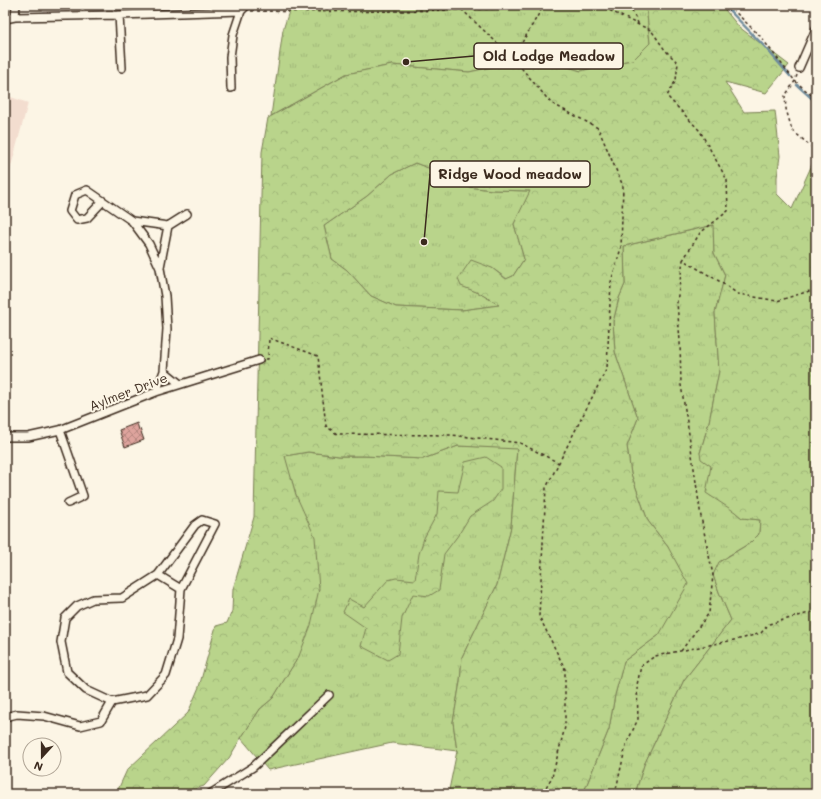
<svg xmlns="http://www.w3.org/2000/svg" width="821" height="799" viewBox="0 0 821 799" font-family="Mali,sans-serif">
  <defs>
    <pattern id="grass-tufts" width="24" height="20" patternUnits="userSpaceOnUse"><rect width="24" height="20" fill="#b9d48b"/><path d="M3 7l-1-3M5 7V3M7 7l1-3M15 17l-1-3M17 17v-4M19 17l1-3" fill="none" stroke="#a0b678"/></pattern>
    <pattern id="forest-crowns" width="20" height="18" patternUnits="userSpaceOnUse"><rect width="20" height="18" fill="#b9d48b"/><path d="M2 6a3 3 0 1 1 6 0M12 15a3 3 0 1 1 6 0" fill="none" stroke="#a0b678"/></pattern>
    <pattern id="building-cross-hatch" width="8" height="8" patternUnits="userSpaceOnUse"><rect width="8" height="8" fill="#dea49d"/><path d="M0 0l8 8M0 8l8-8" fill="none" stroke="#b5867f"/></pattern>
  </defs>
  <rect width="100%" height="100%" fill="#fcf5e5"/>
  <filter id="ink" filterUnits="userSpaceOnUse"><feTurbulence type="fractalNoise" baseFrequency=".025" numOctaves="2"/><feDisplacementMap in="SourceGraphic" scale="8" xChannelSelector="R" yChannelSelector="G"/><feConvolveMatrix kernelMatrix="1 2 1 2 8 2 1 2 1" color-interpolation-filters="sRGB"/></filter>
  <g filter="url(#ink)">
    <path fill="#f3ddcf" d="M5,95L28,103L5,189Z"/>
    <path fill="url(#grass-tufts)" stroke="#7a7f54" d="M291,5H646L650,43L633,60L608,64L581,71L544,60L513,66L502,65L469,72L392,65L346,74L271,116L283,30Z
      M415,163L450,176L468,187L493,190L531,191L514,224L524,259L513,276L507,279L492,268L462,286L479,293L500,305L462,310L396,307L371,296L347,270L332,259L324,226L367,196L392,174Z
      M714,225V253L725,275L715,313L719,371L709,422L700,453L711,466L735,512L742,518L760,520L759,534L750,543L728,556L713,575L719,592L731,620L684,680L644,765L635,794H583L609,729L615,695L624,661L659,635L668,547L648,521L631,474L627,446L638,418L615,352L613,322L619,298L625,284L624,246Z
      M458,446L517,448L511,527L497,585L462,657L460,682L453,722L457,751L392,743L268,770L241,738L260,709L273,698L287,675L299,656L296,495L284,456L308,452L339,456H364L423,459Z"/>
    <path fill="url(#forest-crowns)" stroke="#7a7f54" fill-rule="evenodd" d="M646,5H721L739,27L789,65L766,93L725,82L744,112L775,111L780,156L777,177V194L792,209L815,158H816V794H782L779,791L777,794H635L644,765L684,680L731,620L719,592L713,575L719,562L750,543L759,534L760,520L742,518L735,512L706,493L711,466L701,459L700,453L709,422L719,371L715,313L725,275L714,253L713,225L624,246L625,284L619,298L613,322L615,352L638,418L627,446L631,474L648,521L668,547L688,584L659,635L624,661L615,695L609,729L583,794H450L449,790L457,751L453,722L460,682L462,657L497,585L511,527L517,449L458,446L423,459L364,456H339L308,452L285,456L296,495L315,537L319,589L311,625L299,656L287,675L273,698L260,709L241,738L229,758L204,786L184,792L182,794H116L127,770L188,713L199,687L216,626L227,623L232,611L233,589L254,517L262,152L268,118L346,74L392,65L469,72L502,65L513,66L544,60L581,71L608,64L633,60L650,43ZM415,163L450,176L468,187L493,190L530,191L514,224L524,259L513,276L506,279L492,268L471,260L458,279L461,286L479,293L499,305L462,310L396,307L371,296L347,270L332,259L324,226L367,196L392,174Z
      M486,457L501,467V489L493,501L470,516L459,534L444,554L439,590L429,596L413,594L402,618L398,654L388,660L361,646L366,628L343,612L349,599L364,607L388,580L396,578L415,580L419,554L424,538L437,514L439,491L458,492L465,462Z"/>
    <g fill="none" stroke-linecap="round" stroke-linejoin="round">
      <path stroke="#6f8c9d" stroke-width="2.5" d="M724,5L765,47L790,76
        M797,85L816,102"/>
    </g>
    <path fill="url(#building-cross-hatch)" stroke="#3b2a1e" d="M137,423L139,430L140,429L144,440L125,447L119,430Z"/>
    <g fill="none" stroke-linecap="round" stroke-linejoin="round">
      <defs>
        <path id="minor" d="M241,11L247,5
          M119,15L122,68
          M15,17L16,5
          M5,19L15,17L119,15L241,11L233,35L230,57L231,88
          M799,68L816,29
          M103,201L87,218L77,220L70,211L75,195L87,190L132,221L149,244L160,268L165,296L167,329L164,371L156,392
          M132,221L168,226
          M160,267L168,226L187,214
          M164,371L180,384
          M60,430L83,496L68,503
          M5,437H28L60,430L156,392L259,360
          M158,575L181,589
          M5,717L17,714L44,716L80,726L101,721L112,702L147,695L166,675L177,639L181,589L215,524L202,520L195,525L158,575L122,598L93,599L77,606L65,618L61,642L67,672L86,690L112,702
          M210,794L253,767L268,753L329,695"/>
      </defs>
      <use href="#minor" stroke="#3b2a1e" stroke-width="10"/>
      <path stroke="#3b2a1e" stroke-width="1.5" stroke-dasharray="3 3" stroke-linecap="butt" d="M457,5L513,58L551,103L598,128L623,186L621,248L611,282L607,368L546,488L539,616L565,669V727L552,777L542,794
        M599,5L639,25L651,30L665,50L678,63L676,80L667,96L700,131L727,180L728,211L700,233L683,260L719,281L738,294L777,301L816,289
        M629,5L639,25
        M728,5L760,36L795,81L816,99
        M251,11C362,13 474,10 585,5
        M513,58L544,5
        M797,75L795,81L785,96L786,109L792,130L816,151
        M266,359H268L269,338L318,356L326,426L337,434L452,435L520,443L559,463
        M681,651L709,613L713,575L701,517L689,434L681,385L680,341L677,302L683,260
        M615,794L626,745L638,719L637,685L641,666L655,656L744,638L761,633L769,624L816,611"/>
      <use href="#minor" stroke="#fcf5e5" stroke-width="7"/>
    </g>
  </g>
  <g text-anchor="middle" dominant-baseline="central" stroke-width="4" stroke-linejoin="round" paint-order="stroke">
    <g font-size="13" fill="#3b2a1e" stroke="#fcf5e5">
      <text transform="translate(128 391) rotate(-21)">Aylmer Drive</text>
    </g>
  </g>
  <path fill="none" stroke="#3b2a1e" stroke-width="1.5" d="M406 62L474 56M424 242L430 174"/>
  <g fill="#3b2a1e" stroke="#fcf5e5" stroke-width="1.5">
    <circle cx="406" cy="62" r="4"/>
    <circle cx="424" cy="242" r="4"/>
  </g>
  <g fill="#fcf5e5" stroke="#3b2a1e" stroke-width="1.5">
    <rect x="474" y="43" width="149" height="26" rx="4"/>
    <rect x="430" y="161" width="160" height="26" rx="4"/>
  </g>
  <g font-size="14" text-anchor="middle" font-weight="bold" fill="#3b2a1e">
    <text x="549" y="61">Old Lodge Meadow</text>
    <text x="510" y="179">Ridge Wood meadow</text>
  </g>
  <rect width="821" height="799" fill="none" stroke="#fcf5e5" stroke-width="20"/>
  <rect x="10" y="10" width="801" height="779" fill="none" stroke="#3b2a1e" stroke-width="1.5" filter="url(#ink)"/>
  <g transform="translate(42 757) rotate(201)"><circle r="19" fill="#fcf5e5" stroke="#afa495"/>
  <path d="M0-3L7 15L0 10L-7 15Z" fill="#3b2a1e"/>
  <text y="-6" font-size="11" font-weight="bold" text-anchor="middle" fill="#3b2a1e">N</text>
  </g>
</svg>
